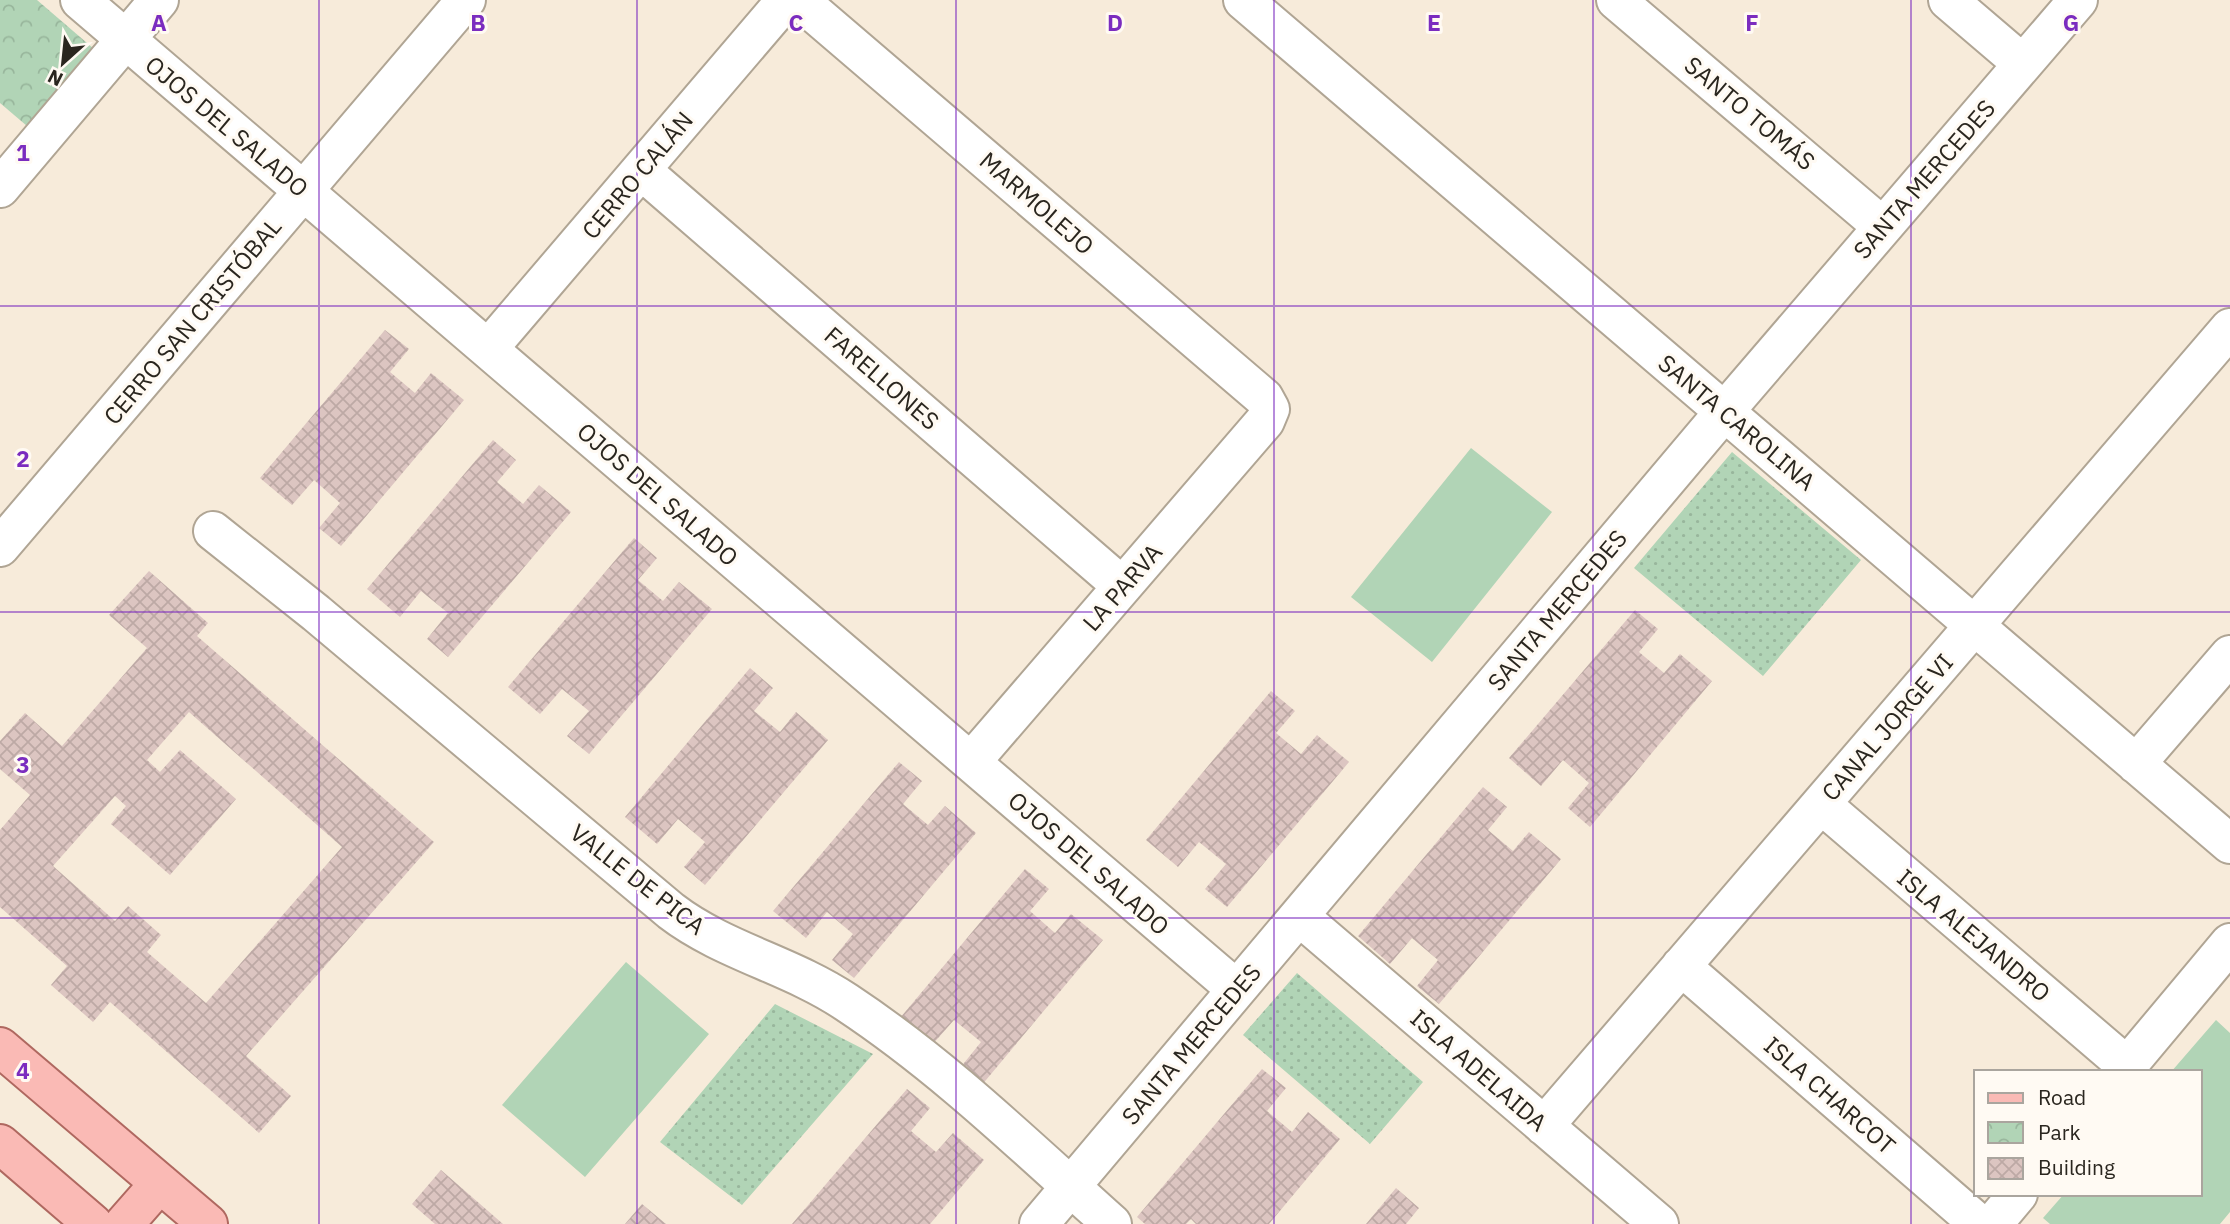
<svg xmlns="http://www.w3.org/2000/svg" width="2230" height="1224" viewBox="0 0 2230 1224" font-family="'IBM Plex Sans',sans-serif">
  <defs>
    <pattern id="grass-dots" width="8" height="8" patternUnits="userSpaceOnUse" patternTransform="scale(1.75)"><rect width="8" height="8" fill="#b1d4b6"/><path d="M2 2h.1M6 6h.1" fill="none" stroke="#98b69c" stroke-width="1.8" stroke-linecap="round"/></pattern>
    <pattern id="park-crowns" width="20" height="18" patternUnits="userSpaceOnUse" patternTransform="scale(1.75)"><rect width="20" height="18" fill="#b1d4b6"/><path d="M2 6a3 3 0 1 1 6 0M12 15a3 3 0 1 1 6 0" fill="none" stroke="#98b69c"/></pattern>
    <pattern id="building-cross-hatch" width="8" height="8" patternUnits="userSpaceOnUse" patternTransform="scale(1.75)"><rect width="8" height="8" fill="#dcc5c1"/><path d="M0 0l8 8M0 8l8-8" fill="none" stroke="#bda9a5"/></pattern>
  </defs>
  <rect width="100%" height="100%" fill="#f7ebda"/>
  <path fill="url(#grass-dots)" d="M1732,452L1861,560L1763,676L1634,568Z
    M1297,973L1423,1082L1370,1144L1243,1035Z
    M775,1004L873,1054L742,1205L660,1142Z"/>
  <path fill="url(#park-crowns)" d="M0,0H37L94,49L27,126L0,103Z"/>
  <path fill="#b1d4b6" d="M1471,448L1552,512L1432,662L1351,597Z
    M626,962L709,1034L585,1177L502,1105Z
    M2216,1020L2230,1033V1212L2220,1224H2050L2043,1218L2064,1194H2200V1072H2171Z"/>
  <path fill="url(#building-cross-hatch)" fill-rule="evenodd" d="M385,330L409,349L390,372L415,393L431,373L464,400L341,546L319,528L340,503L314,480L292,505L260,478Z
    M493,440L516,460L497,482L523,504L539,485L571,512L448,657L427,639L448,613L421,591L400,617L367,589Z
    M634,538L657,558L638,580L663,601L679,582L712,609L589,754L567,736L589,711L562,689L540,714L508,687Z
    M149,571L208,623L197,636L434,842L246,1056L291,1096L259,1133L110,1002L93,1022L51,985L67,966L0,907V830L30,795L0,769V741L25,713L62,746L147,648L109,615ZM189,712L342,847L206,1003L147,952L161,935L128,906L115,921L53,866L115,796L126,806L111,824L170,875L236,799L180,750L160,772L147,760Z
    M1635,610L1658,629L1639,652L1664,673L1680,654L1712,681L1590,827L1568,808L1589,783L1563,760L1541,786L1509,758Z
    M750,668L773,688L754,711L780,732L796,712L828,740L705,885L684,867L705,842L678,819L657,844L625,817Z
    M1271,691L1295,711L1276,733L1301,754L1317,735L1349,762L1227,907L1205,889L1226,864L1199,842L1178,867L1146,840Z
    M899,762L922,781L903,804L928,825L945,806L976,833L854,978L832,960L853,934L827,912L806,938L773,911Z
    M1483,787L1507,807L1488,830L1513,851L1529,832L1561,859L1439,1004L1417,986L1438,960L1412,938L1390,964L1358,936Z
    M1025,869L1049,889L1030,911L1055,933L1071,914L1103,940L981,1086L960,1068L981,1042L954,1020L932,1045L900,1018Z
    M1262,1069L1286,1088L1267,1111L1292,1132L1308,1112L1340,1139L1269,1224H1196L1191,1219L1186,1224H1145L1137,1217Z
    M907,1089L930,1108L911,1131L936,1152L953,1133L984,1160L930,1224H792Z
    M441,1170L503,1224H435L412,1204Z
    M1396,1188L1419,1208L1406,1224H1366Z
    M642,1204L666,1224H625Z"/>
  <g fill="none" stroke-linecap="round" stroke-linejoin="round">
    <defs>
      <path id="minor" d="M80,0L1236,989
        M799,0L1264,398L1270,409L1265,421L971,762
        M1243,0L2230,844
        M1616,0L1883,227
        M1948,0L2023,64
        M641,170L1122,586
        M0,188L159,0
        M488,349L786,0
        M213,531L316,613L671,911C723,951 791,965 846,1002C943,1066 1026,1147 1112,1224
        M0,547L466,0
        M2136,764L2230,655
        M1821,804L2127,1066
        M1299,916L1659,1224
        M1681,966L1979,1224
        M2122,1072L2230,943
        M1544,1126L2230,328
        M1039,1224L1724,412L2078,0
        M1993,1224L2018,1194"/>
      <path id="primary" d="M0,1047L208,1224
        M0,1144L93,1224
        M124,1224L160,1183"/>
    </defs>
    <use href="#minor" stroke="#b0a594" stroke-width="42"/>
    <use href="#primary" stroke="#af6860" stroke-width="42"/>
    <use href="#minor" stroke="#fff" stroke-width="38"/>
    <use href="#primary" stroke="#fabab5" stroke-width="38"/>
  </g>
  <path fill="none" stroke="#7b2cbf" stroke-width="2" stroke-opacity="0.55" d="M319,0V1224M637,0V1224M956,0V1224M1274,0V1224M1593,0V1224M1911,0V1224M0,306H2230M0,612H2230M0,918H2230"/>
  <g text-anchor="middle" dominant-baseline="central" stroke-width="6" stroke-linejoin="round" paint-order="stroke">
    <g font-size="24" fill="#2a261f" stroke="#fffaf3">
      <text transform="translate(1750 113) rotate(40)">SANTO TOMÁS</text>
      <text transform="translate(227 126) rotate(40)">OJOS DEL SALADO</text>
      <text transform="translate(637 175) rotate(-50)">CERRO CALÁN</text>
      <text transform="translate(1924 179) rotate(-49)">SANTA MERCEDES</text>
      <text transform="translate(1037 203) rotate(41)">MARMOLEJO</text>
      <text transform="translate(192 321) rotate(-50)">CERRO SAN CRISTÓBAL</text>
      <text transform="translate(882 378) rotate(41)">FARELLONES</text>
      <text transform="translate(1737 422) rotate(40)">SANTA CAROLINA</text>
      <text transform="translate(658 494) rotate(41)">OJOS DEL SALADO</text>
      <text transform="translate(1122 587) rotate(-49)">LA PARVA</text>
      <text transform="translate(1557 610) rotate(-50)">SANTA MERCEDES</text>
      <text transform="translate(1887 727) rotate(-49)">CANAL JORGE VI</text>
      <text transform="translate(1089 863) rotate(41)">OJOS DEL SALADO</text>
      <text transform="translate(638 879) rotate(38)">VALLE DE PICA</text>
      <text transform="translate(1974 935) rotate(40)">ISLA ALEJANDRO</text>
      <text transform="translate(1191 1044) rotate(-50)">SANTA MERCEDES</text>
      <text transform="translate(1479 1070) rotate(41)">ISLA ADELAIDA</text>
      <text transform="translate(1830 1095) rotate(41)">ISLA CHARCOT</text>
    </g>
  </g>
  <g font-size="23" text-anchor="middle" font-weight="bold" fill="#7b2cbf" stroke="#fffaf3" stroke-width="6" stroke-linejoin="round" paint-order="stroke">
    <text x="159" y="31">A</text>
    <text x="478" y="31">B</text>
    <text x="796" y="31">C</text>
    <text x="1115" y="31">D</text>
    <text x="1434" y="31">E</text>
    <text x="1752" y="31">F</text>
    <text x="2071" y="31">G</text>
    <text x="23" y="161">1</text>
    <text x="23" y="467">2</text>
    <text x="23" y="773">3</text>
    <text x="23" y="1079">4</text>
  </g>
  <rect x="1974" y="1070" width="228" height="126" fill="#fffaf3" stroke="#aaa59e" stroke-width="2"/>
  <rect x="1988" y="1093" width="35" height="10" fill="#fabab5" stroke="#aaa59e" stroke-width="2"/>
  <text x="2038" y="1105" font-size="21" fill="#2a261f">Road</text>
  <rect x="1988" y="1122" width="35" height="21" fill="url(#park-crowns)" stroke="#aaa59e" stroke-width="2"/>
  <text x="2038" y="1140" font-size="21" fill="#2a261f">Park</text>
  <rect x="1988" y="1158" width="35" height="21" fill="url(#building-cross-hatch)" stroke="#aaa59e" stroke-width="2"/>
  <text x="2038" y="1175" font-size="21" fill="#2a261f">Building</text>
  <g transform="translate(63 63) rotate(207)" stroke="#fffaf3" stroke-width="5" paint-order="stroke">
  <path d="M0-5L12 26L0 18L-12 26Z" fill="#2a261f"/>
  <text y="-10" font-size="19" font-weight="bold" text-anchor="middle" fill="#2a261f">N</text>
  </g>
</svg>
